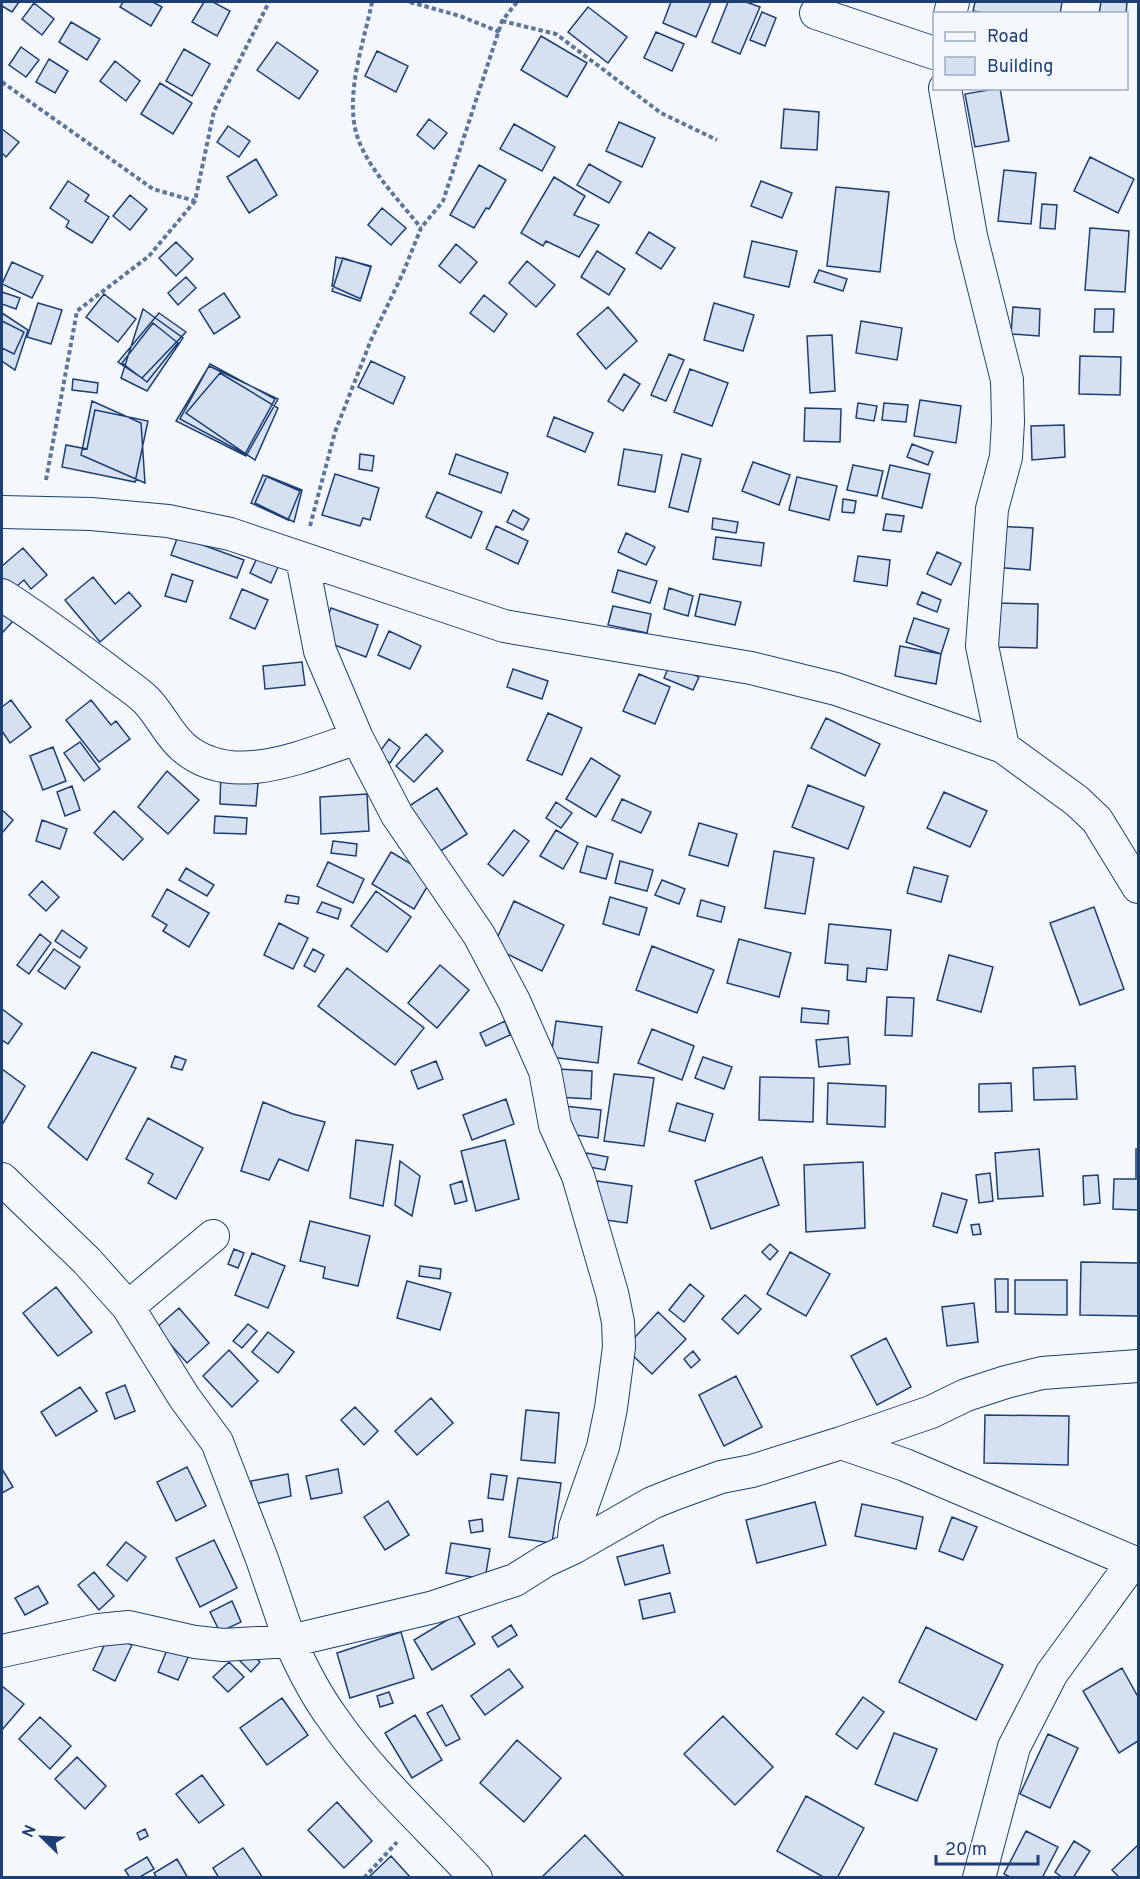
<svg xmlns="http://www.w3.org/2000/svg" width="1140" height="1879" viewBox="0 0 1140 1879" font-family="Overpass,sans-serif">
  <rect width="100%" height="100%" fill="#f4f7fb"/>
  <path fill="#d5e0f0" stroke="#1d3f73" stroke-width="1.5" d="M2,2H19L12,12L2,6Z
    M123,2H153L162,7L151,26L120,7Z
    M204,2H213L230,11L217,36L192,22Z
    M671,2H711L696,37L663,23Z
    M728,2H746L760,7L740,54L712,42Z
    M975,2H1062L1060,14H990L973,11Z
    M1101,2H1127L1126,14H1099Z
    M34,3L54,19L42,35L22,19Z
    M588,7L627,37L608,63L568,32Z
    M762,12L776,18L765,46L750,40Z
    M71,22L100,39L87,60L59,42Z
    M656,32L684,44L672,71L644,58Z
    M541,36L587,63L567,97L521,70Z
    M277,42L318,71L299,99L257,70Z
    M21,47L39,60L26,77L9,65Z
    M184,49L210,64L192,96L166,81Z
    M377,51L408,66L396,92L365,76Z
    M49,59L68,71L55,93L36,82Z
    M115,61L140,81L126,101L100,81Z
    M160,83L192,103L173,134L141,114Z
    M1000,88L1009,141L975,147L965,94Z
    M784,109L819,112L817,150L781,148Z
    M429,119L447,133L434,149L417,135Z
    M619,122L655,138L642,167L606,151Z
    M514,124L555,147L542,171L500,149Z
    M228,126L250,141L239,157L217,142Z
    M2,129L19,142L6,157L2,153Z
    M1090,157L1134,179L1118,213L1074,191Z
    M256,159L277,195L249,213L227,177Z
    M589,164L621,182L609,203L577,185Z
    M479,165L506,180L489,209L486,208L474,228L450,215Z
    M1004,170L1036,173L1031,224L998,221Z
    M554,177L585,196L574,215L599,225L579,257L546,241L543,246L521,233Z
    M68,181L89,195L85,201L109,217L92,243L66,227L69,221L50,208Z
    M761,181L792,193L782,218L751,206Z
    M836,187L889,192L880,272L827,266Z
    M130,195L147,209L130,230L113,216Z
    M1042,204L1057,205L1055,229L1040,228Z
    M382,208L406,228L391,245L368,225Z
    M1090,228L1129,231L1125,292L1085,290Z
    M649,232L675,248L661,269L636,253Z
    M752,241L797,251L789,287L744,277Z
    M176,242L193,259L176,276L159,258Z
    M456,244L477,262L460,283L439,266Z
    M597,251L625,269L609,295L581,277Z
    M336,257L371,266L361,299L332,286Z
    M343,258L371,267L360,301L332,291Z
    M527,261L555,285L536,307L509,283Z
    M12,262L43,276L32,298L2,284Z
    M819,270L847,279L843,291L814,282Z
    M186,277L196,288L178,305L168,293Z
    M2,292L20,298L16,309L2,304Z
    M224,293L240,317L214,334L199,310Z
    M104,294L136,319L118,342L86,317Z
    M484,295L507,314L494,332L470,313Z
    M38,303L62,310L51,344L27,337Z
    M714,303L754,315L743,351L704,340Z
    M608,307L637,341L606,369L577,334Z
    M1013,307L1040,309L1039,336L1011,334Z
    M143,309L183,338L147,391L121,378Z
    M1095,309H1114L1113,332H1094Z
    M2,313L28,330L15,370L2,361Z
    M159,313L186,332L142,378L118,362Z
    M2,321L24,332L14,354L2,348Z
    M861,321L902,328L897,360L856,353Z
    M153,323L178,343L147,382L122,363Z
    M832,335L835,391L810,393L807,336Z
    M669,354L684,360L666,401L651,395Z
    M1080,356L1121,357L1120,395L1079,394Z
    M371,361L405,377L393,404L358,387Z
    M210,364L275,399L245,454L180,419Z
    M209,366L278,399L246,456L176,421Z
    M690,369L728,383L712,426L674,412Z
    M220,373L278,408L255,460L186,413Z
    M624,374L640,384L623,411L608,401Z
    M73,379L98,383L97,393L72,390Z
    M920,400L961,406L956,443L914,436Z
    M92,401L141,423L145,483L81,455Z
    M858,403L877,406L874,421L856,418Z
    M884,403L908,405L906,422L882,420Z
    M805,408L841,409L840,442L804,441Z
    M95,410L148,421L135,482L62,467L66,445L87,449Z
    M554,417L593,433L585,452L547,436Z
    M1064,425L1065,457L1032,460L1031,426Z
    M912,444L933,452L928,465L907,457Z
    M624,449L662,455L655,492L618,485Z
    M360,454L374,456L372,471L359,469Z
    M456,454L508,473L501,493L449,474Z
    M682,454L701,459L688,512L669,507Z
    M753,462L790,475L779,505L742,491Z
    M853,465L883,471L877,496L847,490Z
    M890,465L930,474L922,508L882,498Z
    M335,474L379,488L370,520L363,518L360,526L322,515Z
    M263,475L300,491L288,520L251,503Z
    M267,476L302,490L294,522L255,503Z
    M797,477L837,486L829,520L789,510Z
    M437,492L482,512L471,538L426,517Z
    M843,499L856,501L854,513L842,512Z
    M513,510L529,519L523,530L507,522Z
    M886,514L904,516L901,532L883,530Z
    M713,518L738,522L736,533L712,529Z
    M496,526L528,541L518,564L486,549Z
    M996,526L1033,528L1030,570L993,567Z
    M626,533L655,547L646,565L618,552Z
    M178,536L244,560L237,578L171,555Z
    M716,537L764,543L761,566L713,559Z
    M23,548L47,575L31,589L24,580L10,592L2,582V566Z
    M937,552L961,563L951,585L927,574Z
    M858,556L890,560L887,586L854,581Z
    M257,558L278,567L271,583L250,573Z
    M618,570L657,581L650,603L612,592Z
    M172,574L193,581L186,602L165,596Z
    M93,577L115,604L129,592L141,606L100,642L65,600Z
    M669,588L693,596L688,616L664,609Z
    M242,589L268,600L255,629L230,618Z
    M922,592L941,600L937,612L917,604Z
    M700,594L741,602L735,625L695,616Z
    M991,603L1038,604L1037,648L990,647Z
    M613,606L651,614L647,633L608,625Z
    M2,607L15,619L2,633Z
    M331,608L378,625L366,657L319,639Z
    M914,618L949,629L941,654L906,642Z
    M389,631L421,646L410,669L378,655Z
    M900,646L941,654L936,684L895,676Z
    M302,662L305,685L265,689L263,666Z
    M670,664L699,677L693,690L664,678Z
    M513,669L548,681L542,699L507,687Z
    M639,674L670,687L655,724L623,711Z
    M11,700L31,727L10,743L2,731V707Z
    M91,700L111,725L116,721L130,739L99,762L66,720Z
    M548,713L582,728L562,775L527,760Z
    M826,718L880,744L865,776L811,748Z
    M426,734L443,751L414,782L396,766Z
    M389,739L400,748L390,763L378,754Z
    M80,742L100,769L84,781L64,753Z
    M53,747L66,781L43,790L30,756Z
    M591,758L620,776L596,817L566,799Z
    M221,769L259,772L256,806L220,804Z
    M167,771L199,800L168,834L138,807Z
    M808,785L864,807L848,849L792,827Z
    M72,786L80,810L65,816L57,792Z
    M437,788L467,834L436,854L406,808Z
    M944,792L987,811L970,847L927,828Z
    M367,794L369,831L321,834L320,797Z
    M622,799L651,812L641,833L612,820Z
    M556,802L572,813L561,828L546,818Z
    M2,810L13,820L2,833Z
    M114,811L143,839L123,860L94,833Z
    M215,816L247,818L246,834L214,833Z
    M42,820L67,829L60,849L36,841Z
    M699,823L737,834L728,866L689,855Z
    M514,830L529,841L503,876L488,864Z
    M556,830L578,843L563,869L540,856Z
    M333,841L357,844L356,856L331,853Z
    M587,846L613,854L606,879L580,872Z
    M774,851L814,858L805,914L765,908Z
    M391,852L433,877L414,909L372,884Z
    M620,861L653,870L647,891L615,883Z
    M328,862L364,879L353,903L317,886Z
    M914,867L948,876L941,902L907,893Z
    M186,868L214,885L207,896L179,880Z
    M662,880L685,889L679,904L655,895Z
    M42,881L59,897L46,911L29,895Z
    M167,889L209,913L189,947L163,931L167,925L152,916Z
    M376,891L411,917L387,952L351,926Z
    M287,895L299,897L298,904L285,902Z
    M610,897L647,908L639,935L603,924Z
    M701,900L725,907L721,922L697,916Z
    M514,901L564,925L542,971L493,947Z
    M322,902L341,909L338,919L317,912Z
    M1094,907L1124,989L1080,1005L1050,923Z
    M279,923L308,938L293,969L264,955Z
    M829,924L891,930L887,970L867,968L866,982L847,980L848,965L825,963Z
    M62,930L87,948L80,958L55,941Z
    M40,934L51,943L29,974L17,965Z
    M739,939L791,953L779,997L727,983Z
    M652,946L714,970L697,1013L636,990Z
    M54,949L80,967L65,989L38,971Z
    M313,949L324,955L315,972L304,966Z
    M949,955L993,967L981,1012L937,1000Z
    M440,965L469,990L437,1028L408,1003Z
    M347,968L424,1028L395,1065L318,1006Z
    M887,997L914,998L912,1036L885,1035Z
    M802,1008L829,1011L828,1024L801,1022Z
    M2,1009L22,1024L8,1044L2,1040Z
    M505,1021L510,1035L486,1046L480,1033Z
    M556,1021L602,1027L598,1063L551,1057Z
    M652,1029L694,1046L682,1080L638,1063Z
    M848,1037L850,1064L819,1067L816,1040Z
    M92,1052L136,1068L87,1160L48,1127Z
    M175,1056L186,1060L182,1070L171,1067Z
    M703,1057L732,1067L724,1089L695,1078Z
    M436,1061L443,1079L418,1089L411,1071Z
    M1075,1066L1077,1099L1034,1100L1033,1068Z
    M2,1069L25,1086L2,1125Z
    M558,1069L592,1071L591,1099L556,1097Z
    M614,1074L654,1078L644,1146L604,1141Z
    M760,1077L814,1078L813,1122L759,1120Z
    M828,1083L886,1086L885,1127L827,1124Z
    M1011,1083L1012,1111L979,1112V1084Z
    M506,1099L514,1124L472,1140L463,1115Z
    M263,1102L293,1114L325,1122L308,1171L279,1159L269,1180L241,1171Z
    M677,1103L713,1114L705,1141L669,1131Z
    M564,1106L601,1110L598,1138L561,1133Z
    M148,1118L203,1148L176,1199L148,1183L153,1174L126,1159Z
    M356,1140L393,1145L383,1206L350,1198Z
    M505,1140L519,1199L476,1211L461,1151Z
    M1039,1149L1043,1196L998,1199L995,1153Z
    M1136,1149H1138V1210L1113,1209L1114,1179H1136Z
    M587,1153L608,1157L605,1170L584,1166Z
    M762,1157L779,1205L711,1229L695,1181Z
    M400,1161L420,1176L412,1216L395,1205Z
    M863,1162L865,1228L806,1232L804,1165Z
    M990,1173L993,1201L979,1203L976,1175Z
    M1098,1175L1100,1203L1084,1205L1083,1176Z
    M462,1181L467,1201L455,1204L450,1185Z
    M597,1181L632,1186L627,1223L592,1218Z
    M942,1193L967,1200L957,1233L933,1226Z
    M310,1221L370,1236L358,1286L323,1278L325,1267L300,1261Z
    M979,1224L981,1234L973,1235L971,1225Z
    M770,1244L778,1251L770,1260L762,1252Z
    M234,1249L244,1253L238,1268L228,1264Z
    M790,1252L830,1274L806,1316L767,1294Z
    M252,1253L285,1266L268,1308L235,1295Z
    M1081,1262L1138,1263V1316L1080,1315Z
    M420,1266L441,1269L440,1279L419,1276Z
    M995,1279H1008V1312H996Z
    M1015,1280H1067V1315L1015,1314Z
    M407,1281L451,1293L440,1330L397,1318Z
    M690,1284L704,1296L684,1322L669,1310Z
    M56,1287L92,1332L58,1356L23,1313Z
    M745,1295L761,1309L738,1334L722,1319Z
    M974,1303L978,1342L947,1346L942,1307Z
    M179,1308L209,1343L187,1363L156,1328Z
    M658,1312L686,1339L652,1374L625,1348Z
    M248,1324L257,1331L242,1348L233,1341Z
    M268,1332L294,1352L278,1373L252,1352Z
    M886,1338L911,1387L877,1405L851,1356Z
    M229,1350L258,1381L232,1407L203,1376Z
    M693,1351L700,1360L691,1368L684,1359Z
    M736,1376L762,1427L724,1446L699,1395Z
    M125,1385L135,1411L115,1419L106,1393Z
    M80,1387L97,1411L56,1436L41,1412Z
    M431,1398L453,1423L417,1455L395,1431Z
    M355,1407L378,1431L364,1445L341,1420Z
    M526,1410L559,1413L555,1463L521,1460Z
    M985,1415L1069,1416L1068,1465L984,1463Z
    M187,1467L206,1506L176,1521L157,1482Z
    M2,1469L13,1487L2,1493Z
    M338,1469L342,1493L311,1499L306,1476Z
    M288,1474L291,1496L255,1504L251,1481Z
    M491,1474L507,1476L503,1500L488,1498Z
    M518,1478L561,1483L552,1543L509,1537Z
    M388,1501L409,1535L385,1550L364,1517Z
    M815,1502L826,1545L757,1563L746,1520Z
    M862,1504L923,1517L916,1549L855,1536Z
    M952,1517L977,1527L963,1560L939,1551Z
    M482,1519L483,1531L471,1533L469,1521Z
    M214,1540L237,1588L200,1607L176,1558Z
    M126,1542L146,1557L127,1581L107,1565Z
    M451,1543L490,1549L485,1579L446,1573Z
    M663,1545L670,1573L625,1585L617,1557Z
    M94,1572L114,1596L99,1610L78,1585Z
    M38,1586L48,1603L25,1615L15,1598Z
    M670,1593L675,1612L643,1619L639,1600Z
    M232,1601L241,1622L220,1632L210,1612Z
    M457,1614L475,1644L432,1670L414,1640Z
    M511,1625L517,1635L498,1647L492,1637Z
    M926,1627L1003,1665L976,1720L899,1682Z
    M401,1632L414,1678L350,1698L337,1653Z
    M109,1635L132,1645L115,1681L93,1670Z
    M169,1645L190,1653L178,1680L158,1672Z
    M247,1649L260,1662L251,1672L238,1659Z
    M229,1662L244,1677L228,1692L213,1677Z
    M1122,1668L1138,1697V1741L1119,1753L1083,1691Z
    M509,1669L523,1687L485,1715L471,1696Z
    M2,1686L24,1704L2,1730Z
    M389,1692L393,1703L380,1707L377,1696Z
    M863,1697L884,1712L857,1749L836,1734Z
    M282,1698L308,1735L267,1765L240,1728Z
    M442,1705L460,1739L446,1746L427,1713Z
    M415,1715L442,1760L412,1778L385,1733Z
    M723,1716L773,1767L735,1805L684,1754Z
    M40,1717L71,1746L50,1769L19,1739Z
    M894,1733L937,1749L917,1801L875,1784Z
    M1048,1734L1078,1748L1050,1808L1020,1794Z
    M517,1740L561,1778L524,1822L480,1783Z
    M77,1757L106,1786L85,1809L55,1779Z
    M202,1775L224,1805L199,1823L176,1794Z
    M806,1796L864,1828L837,1878H825L777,1851Z
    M337,1802L372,1841L344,1868L308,1830Z
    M145,1829L148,1836L140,1840L137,1833Z
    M1026,1831L1058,1847L1042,1878H1012L1004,1874Z
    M585,1835L625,1878H541Z
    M1074,1841L1090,1851L1073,1878H1063L1055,1872Z
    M1138,1845V1878H1120L1112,1870Z
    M243,1848L263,1878H219L213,1868Z
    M391,1856L411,1878H368Z
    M147,1857L154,1869L138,1878H130L125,1870Z
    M177,1859L188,1878H157L154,1873Z"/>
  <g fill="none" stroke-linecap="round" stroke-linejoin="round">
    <defs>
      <path id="minor" d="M816,13L934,53
        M950,14L953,2
        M945,88L971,236L1007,380L1008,422L1006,457L992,509L982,646L1003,747
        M2,512L91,514L168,521L230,534L504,626L751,668L836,689L1003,747L1077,801L1097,820L1138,887
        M2,595C40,619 74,645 110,672C121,681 136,690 146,700C160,714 168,734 183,747C232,790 305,755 357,738
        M2,1179L87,1261L128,1307L184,1397L217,1442L262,1559L290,1641L434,1607L515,1580L545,1561L573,1548L575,1527L603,1447L611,1408L619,1347L618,1322L612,1293L578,1176L555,1125L545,1071L514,1001L479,935L397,815L357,738L320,651L302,559
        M128,1307L213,1236
        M841,1443L931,1412L966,1395L1006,1382L1042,1373L1138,1366
        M573,1548L652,1503L677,1493L721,1477L752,1471L841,1443L905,1465L1138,1564
        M2,1651L98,1630L129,1627L195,1642L223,1645L290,1641C302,1668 315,1694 332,1717C372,1776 428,1826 476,1878
        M979,1878L1014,1747L1052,1673L1133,1562"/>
    </defs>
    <use href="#minor" stroke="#1d3f73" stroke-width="34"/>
    <path stroke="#5e769c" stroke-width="4" stroke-dasharray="4.5 3" stroke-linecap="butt" d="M372,2C364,42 347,87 355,128C362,163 399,200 421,228
      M410,2L460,16L500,32
      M502,21L556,34L661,113L717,140
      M2,82L153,189L195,201
      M46,480L77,311L149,256L195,201L214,111L269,2
      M310,526L335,432L371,340L403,273L421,228L443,201L502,21L517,2
      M364,1878L397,1842"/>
    <use href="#minor" stroke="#f4f7fb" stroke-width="32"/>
  </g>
  <rect width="1140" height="1879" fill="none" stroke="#1d3f73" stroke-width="6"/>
  <rect x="933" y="12" width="195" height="78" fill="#f4f7fb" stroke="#9eadc5" stroke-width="1.5"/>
  <rect x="945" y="32" width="30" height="9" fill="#f4f7fb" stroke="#9eadc5" stroke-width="1.5"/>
  <text x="987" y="42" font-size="18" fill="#1d3f73">Road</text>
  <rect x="945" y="57" width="30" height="18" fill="#d5e0f0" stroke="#9eadc5" stroke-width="1.5"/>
  <text x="987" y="72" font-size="18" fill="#1d3f73">Building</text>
  <g transform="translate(42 1837) rotate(294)" stroke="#f4f7fb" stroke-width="4.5" paint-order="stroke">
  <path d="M0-4.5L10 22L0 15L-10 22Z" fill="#1d3f73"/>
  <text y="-9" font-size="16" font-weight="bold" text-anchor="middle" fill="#1d3f73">N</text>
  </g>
  <path d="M936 1855v9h102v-9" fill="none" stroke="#1d3f73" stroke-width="3"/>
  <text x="945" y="1855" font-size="18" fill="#1d3f73" stroke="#f4f7fb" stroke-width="4.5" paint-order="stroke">20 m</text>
</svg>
